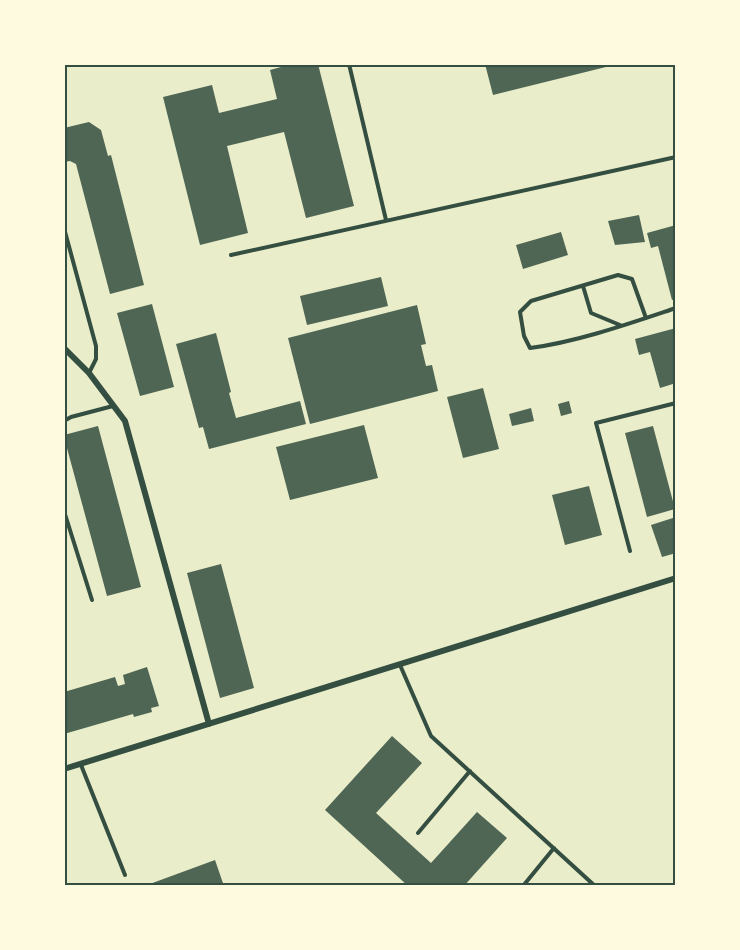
<svg xmlns="http://www.w3.org/2000/svg" width="740" height="950" viewBox="0 0 740 950" font-family="Merriweather,serif">
  <rect width="100%" height="100%" fill="#e9edc9"/>
  <path fill="#4f6655" d="M292,64H318L354,206L306,218L284,132L227,146L248,233L200,245L163,97L212,85L219,113L277,99L270,70Z
    M485,64H614V65L493,95Z
    M89,122L101,130L108,156L111,155L144,285L110,294L76,164L70,161L64,162V128Z
    M639,215L645,242L615,245L608,221Z
    M676,225V299L672,300L658,246L651,248L647,233Z
    M561,232L568,255L523,269L516,245Z
    M381,277L388,306L307,325L300,296Z
    M152,304L174,387L140,396L117,313Z
    M417,305L426,344L421,345L426,366L432,365L438,391L310,424L288,338Z
    M676,328V383L660,388L650,352L639,355L635,339Z
    M216,333L231,392L229,393L236,418L300,401L306,424L209,449L203,427L199,428L176,344Z
    M483,388L499,449L463,458L447,397Z
    M569,401L572,413L561,416L558,404Z
    M531,408L534,421L512,426L509,414Z
    M364,425L378,478L290,500L276,447Z
    M98,426L141,587L107,596L64,437V435Z
    M653,426L675,509L647,517L625,433Z
    M589,486L602,535L565,545L552,495Z
    M676,517V553L662,557L651,525Z
    M221,564L254,688L220,698L187,573Z
    M147,667L159,706L151,708L152,712L134,717L133,714L64,734V692L115,677L118,686L125,684L123,675Z
    M392,736L422,763L376,813L431,863L477,812L507,838L464,886H408L325,810Z
    M215,860L224,886H147V885Z"/>
  <g fill="none" stroke-linecap="round" stroke-linejoin="round">
    <path stroke="#344e41" stroke-width="4" d="M349,64L386,220
      M64,228L96,346V359L89,373
      M231,255L676,157
      M583,286L591,313L620,325
      M646,318L632,279L618,275L531,301L520,312L524,336L530,348C577,342 631,323 676,308
      M64,421L71,417L113,406
      M64,511L92,600
      M630,551L596,423L676,403
      M400,665L431,736L595,886
      M81,765L125,875
      M418,833L470,771
      M523,886L554,848"/>
    <path stroke="#344e41" stroke-width="6" d="M64,348L89,373L125,421L209,724
      M64,769L676,578"/>
  </g>
  <rect width="740" height="950" fill="none" stroke="#fefae0" stroke-width="132"/>
  <rect x="66" y="66" width="608" height="818" fill="none" stroke="#344e41" stroke-width="2"/>
</svg>
